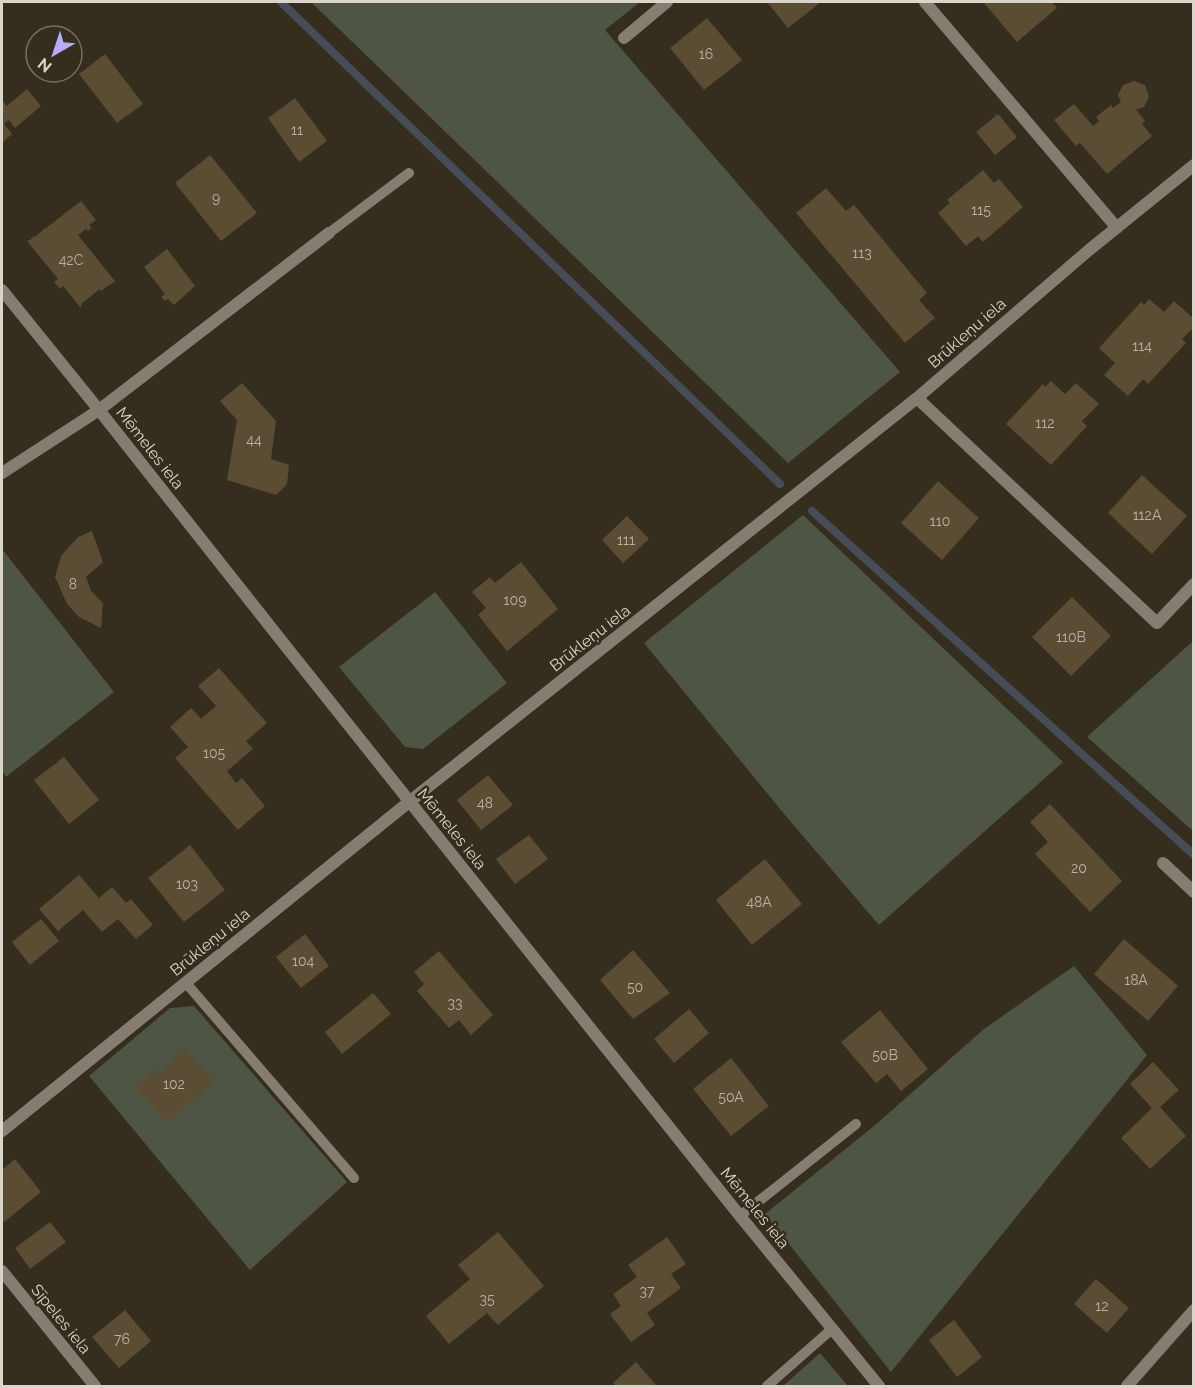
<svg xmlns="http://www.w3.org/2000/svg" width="1195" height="1388" viewBox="0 0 1195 1388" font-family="Raleway,sans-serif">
  <rect width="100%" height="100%" fill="#352d1e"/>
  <path fill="#4f5544" d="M311,2H640L605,30L900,372L788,463Z
    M803,515L1063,762L879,925L785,815L644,643Z
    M2,549L114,692L6,777L2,770Z
    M435,592L507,683L423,749L405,747L339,667Z
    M1193,641V831L1087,737Z
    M1074,966L1147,1055L891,1372L765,1214L874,1126L984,1029Z
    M194,1006L347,1182L250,1270L89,1076L170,1008Z
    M820,1353L848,1386H783Z"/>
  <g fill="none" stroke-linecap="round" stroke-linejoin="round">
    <path stroke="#474c57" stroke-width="8" d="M281,2L780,484
      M812,511L1194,855"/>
  </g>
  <path fill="#5b4d34" d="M767,2H821L788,28Z
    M986,2H1052L1057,8L1017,42L984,3Z
    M707,18L742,60L704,90L670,48Z
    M105,54L143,104L117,123L79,74Z
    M1134,81L1145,85L1149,97L1144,107L1136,110L1145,121L1142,124L1152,136L1107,174L1080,143L1076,146L1054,120L1074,104L1093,126L1099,121L1096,117L1111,105L1113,108L1121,102L1118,95L1123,85Z
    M27,89L41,106L15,128L9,120L4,124L12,134L2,143V100L7,106Z
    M295,98L327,141L299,162L268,118Z
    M998,114L1017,137L995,155L976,132Z
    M210,155L257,213L221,241L175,183Z
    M983,170L994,183L999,179L1023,207L983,242L978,236L966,246L938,213L950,203L947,200Z
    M826,188L846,211L854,205L927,293L919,300L935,318L905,343L796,213Z
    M81,201L96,220L89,225L92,228L88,231L86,229L78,235L115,281L101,291L100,289L81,304L82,306L80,307L63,286L60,289L54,282L58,279L27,241L30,240L34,236L35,237L43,230V229L46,228Z
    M167,249L195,286L174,305L168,299L165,301L161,297L165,294L144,267Z
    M1149,299L1164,312L1174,301L1194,319V327L1182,339L1186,343L1148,384L1143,379L1128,396L1104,375L1115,363L1099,348L1141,302L1144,305Z
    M1051,381L1065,394L1076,383L1099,404L1082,421L1087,426L1051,465L1006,424L1043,384L1045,387Z
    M242,383L276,421L271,459L289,465L287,484L276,495L227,480L237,420L220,401Z
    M1142,475L1187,516L1152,554L1108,513Z
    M938,481L979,518L942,560L901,523Z
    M627,516L649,539L623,563L602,540Z
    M92,531L103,562L86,577L91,591L103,603L101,628L79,617L67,604L55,577L61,556L78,537Z
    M521,562L558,609L507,651L478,615L486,608L472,592L490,577L495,583Z
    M1072,597L1111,636L1071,676L1032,637Z
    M219,668L267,723L246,741L253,749L227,771L236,783L242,778L265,806L238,830L175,758L188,747L170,727L191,708L201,719L216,706L198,686Z
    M64,757L99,800L69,824L34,780Z
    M488,775L513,805L481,830L457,800Z
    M1050,804L1122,881L1090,912L1035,854L1048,842L1030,822Z
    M529,835L548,859L515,884L496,859Z
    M190,845L225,890L184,922L148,878Z
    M765,859L802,904L752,945L716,900Z
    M79,875L99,898L112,887L126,903L131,899L153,925L136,939L118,919L102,932L83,910L58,931L39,909Z
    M41,919L59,941L30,965L12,942Z
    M305,934L329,966L301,988L276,957Z
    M1124,939L1178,986L1148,1021L1094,974Z
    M633,950L670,993L633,1019L600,980Z
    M439,951L493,1015L471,1035L459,1020L449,1028L417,991L424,984L414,972Z
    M373,993L391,1014L342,1054L325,1032Z
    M689,1009L709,1033L674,1063L654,1039Z
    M880,1010L928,1069L901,1091L887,1074L876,1083L841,1042Z
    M185,1050L214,1081L168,1123L135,1087L155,1068L159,1074Z
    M731,1058L769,1106L731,1136L693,1089Z
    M1153,1062L1179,1090L1160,1107L1186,1136L1150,1169L1121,1138L1152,1108L1130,1084Z
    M15,1159L41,1192L4,1222L2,1219V1170Z
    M50,1222L66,1242L30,1269L15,1248Z
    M498,1232L544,1286L498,1325L487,1313L449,1344L426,1316L470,1279L458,1265Z
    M667,1237L686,1264L671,1274L681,1288L647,1313L655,1325L631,1342L610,1314L621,1306L613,1294L637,1277L628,1265Z
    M1096,1279L1129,1308L1107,1333L1074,1304Z
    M125,1310L151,1341L119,1368L92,1337Z
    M954,1320L982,1357L957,1377L929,1340Z
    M636,1362L657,1386H616L613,1383Z"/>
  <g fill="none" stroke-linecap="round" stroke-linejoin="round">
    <path stroke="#857d72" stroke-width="10" d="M329,233L409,173
      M186,983L354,1178
      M740,1216L856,1124
      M767,1386L832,1329"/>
    <path stroke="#857d72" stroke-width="12" d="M925,2L1117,228
      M624,38L667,2
      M2,290L99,410L288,649L740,1216L879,1386
      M917,398L1157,623L1194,584
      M2,473L99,410L329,233
      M1163,863L1194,892
      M2,1131L409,802L917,398L1089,250L1194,165
      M2,1271L95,1386
      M1127,1386L1194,1310"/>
  </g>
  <g text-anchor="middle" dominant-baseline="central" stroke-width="5" stroke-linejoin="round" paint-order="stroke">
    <g font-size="14" fill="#bab3a5">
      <text x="706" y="54">16</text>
      <text x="297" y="130">11</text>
      <text x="216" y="198">9</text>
      <text x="981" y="210">115</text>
      <text x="862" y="253">113</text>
      <text x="71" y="260">42C</text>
      <text x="1142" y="346">114</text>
      <text x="1045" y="423">112</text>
      <text x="254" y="440">44</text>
      <text x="1147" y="515">112A</text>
      <text x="940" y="521">110</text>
      <text x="626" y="540">111</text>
      <text x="73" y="584">8</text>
      <text x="515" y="600">109</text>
      <text x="1071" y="637">110B</text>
      <text x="214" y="753">105</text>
      <text x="485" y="803">48</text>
      <text x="1079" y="868">20</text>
      <text x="187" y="884">103</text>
      <text x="759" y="902">48A</text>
      <text x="303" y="961">104</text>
      <text x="1136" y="980">18A</text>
      <text x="635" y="987">50</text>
      <text x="455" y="1003">33</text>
      <text x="885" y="1055">50B</text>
      <text x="174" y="1084">102</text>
      <text x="731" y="1097">50A</text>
      <text x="647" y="1291">37</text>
      <text x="487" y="1299">35</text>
      <text x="1102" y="1306">12</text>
      <text x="122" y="1339">76</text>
    </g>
    <g font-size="16" fill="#dad5cb" stroke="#352d1e">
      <text transform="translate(967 333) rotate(-41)">Brūkleņu iela</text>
      <text transform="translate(150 448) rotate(52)">Mēmeles iela</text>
      <text transform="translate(590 638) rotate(-38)">Brūkleņu iela</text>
      <text transform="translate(452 829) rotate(51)">Mēmeles iela</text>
      <text transform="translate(210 942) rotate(-39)">Brūkleņu iela</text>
      <text transform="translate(755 1208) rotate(51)">Mēmeles iela</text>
      <text transform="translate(61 1319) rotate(51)">Sīpeles iela</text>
    </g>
  </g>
  <rect width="1195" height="1388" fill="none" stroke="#dad5cb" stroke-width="6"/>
  <g transform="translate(54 54) rotate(219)"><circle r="28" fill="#352d1e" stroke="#777063" stroke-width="1.5"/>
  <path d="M0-4.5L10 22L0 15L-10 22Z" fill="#b6acf8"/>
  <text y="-9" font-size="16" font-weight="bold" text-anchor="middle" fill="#dad5cb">N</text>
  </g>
</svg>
